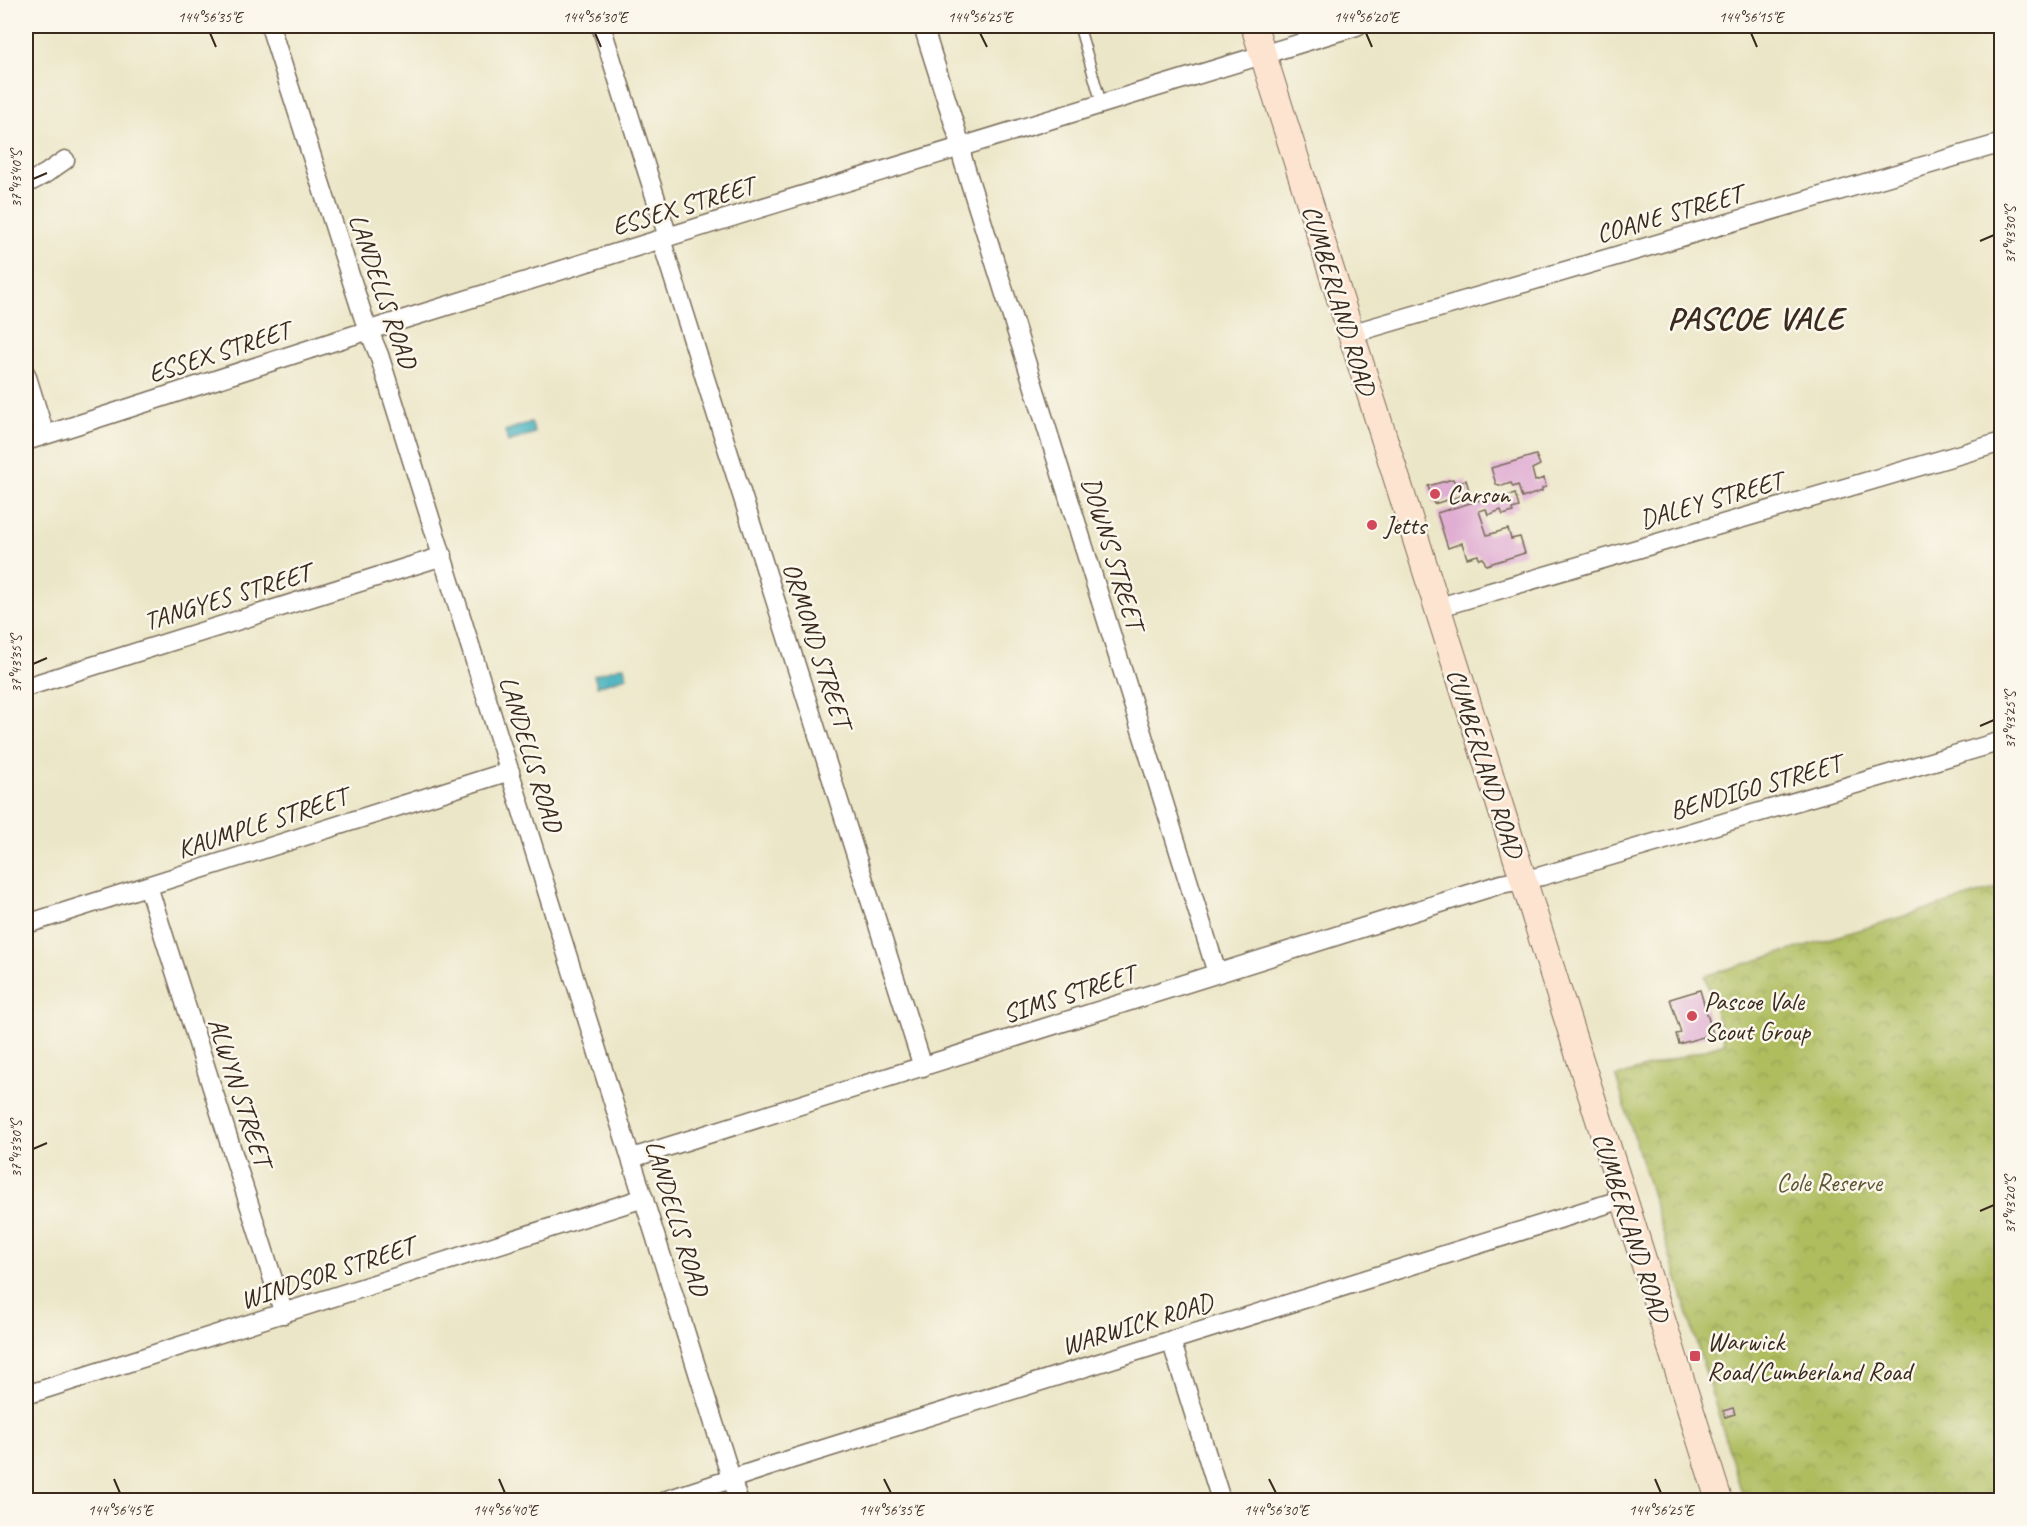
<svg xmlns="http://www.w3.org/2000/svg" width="2027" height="1526" viewBox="0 0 2027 1526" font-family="Caveat,sans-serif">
  <defs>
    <pattern id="park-crowns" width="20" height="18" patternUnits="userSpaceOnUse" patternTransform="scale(1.5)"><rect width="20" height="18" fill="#afbd5f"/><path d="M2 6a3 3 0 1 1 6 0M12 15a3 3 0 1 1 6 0" fill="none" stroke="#909a4e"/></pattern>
  </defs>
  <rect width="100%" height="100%" fill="#fbf7ec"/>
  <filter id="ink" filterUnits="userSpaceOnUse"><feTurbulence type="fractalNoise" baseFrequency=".0167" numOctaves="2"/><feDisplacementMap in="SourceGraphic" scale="12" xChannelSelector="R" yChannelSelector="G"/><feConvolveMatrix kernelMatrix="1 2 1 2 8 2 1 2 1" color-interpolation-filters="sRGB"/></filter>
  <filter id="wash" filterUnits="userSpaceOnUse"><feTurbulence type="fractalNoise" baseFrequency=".008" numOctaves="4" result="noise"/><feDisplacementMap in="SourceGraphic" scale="24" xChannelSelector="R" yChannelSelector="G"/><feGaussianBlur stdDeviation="1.35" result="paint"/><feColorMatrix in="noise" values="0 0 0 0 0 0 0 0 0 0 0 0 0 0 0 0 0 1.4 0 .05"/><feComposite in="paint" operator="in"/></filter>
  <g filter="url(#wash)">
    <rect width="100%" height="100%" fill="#ece6c8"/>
    <path fill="url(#park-crowns)" stroke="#75743e" stroke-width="1.5" d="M2001,887V1500H1744L1616,1077L1725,1043L1705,976Z"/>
    <path fill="#3eadbb" stroke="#3c6c6c" stroke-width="1.5" d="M531,422L535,433L508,442L505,431Z
      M624,666L627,677L597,686L594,675Z"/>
    <g id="blocks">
      <path fill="#e0aed3" d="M1536,455L1540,465L1532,469L1535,481L1544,478L1546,487L1542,488V491L1522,498L1518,485L1513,487L1511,483L1502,486L1496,484L1491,468Z
        M1453,479L1455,483L1466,480L1470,493L1434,504L1428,486Z
        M1515,494L1519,507L1512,509L1513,512L1503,515L1501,510L1488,515L1486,509L1479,511L1487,535L1508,529L1511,539L1520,537L1525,553L1486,565L1483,558L1479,559L1478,555L1467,558L1462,543L1448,548L1437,513L1497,495L1498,499Z
        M1700,990L1713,1034L1679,1044L1676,1034L1681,1033L1670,999Z
        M1733,1408L1735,1414L1725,1417L1723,1411Z"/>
    </g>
  </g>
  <g filter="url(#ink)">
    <use href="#blocks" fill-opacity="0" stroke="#796c5a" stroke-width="1.5"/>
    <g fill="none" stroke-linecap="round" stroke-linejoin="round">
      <defs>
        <path id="service" d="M1079,26L1101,102"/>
        <path id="minor" d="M270,26L364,319L379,355L738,1500
          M601,26L668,237
          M923,26L957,133L963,160L1217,973
          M26,184L45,174L65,160
          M661,239L923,1067
          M1350,334L2002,143
          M26,374L45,435
          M26,441C148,403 270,361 392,323C713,222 1035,123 1357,26
          M1436,608L2002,442
          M26,687L443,556
          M148,886L284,1314
          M30,923L510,771
          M632,1158L1501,884L1542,876L2002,741
          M1171,1340L1221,1500
          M26,1395L644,1198
          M667,1500L792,1459L1623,1199"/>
        <path id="secondary" d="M1254,26L1719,1500"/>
      </defs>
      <use href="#service" stroke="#796c5a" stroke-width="12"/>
      <use href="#minor" stroke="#796c5a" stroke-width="21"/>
      <use href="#secondary" stroke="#796c5a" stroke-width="28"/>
      <use href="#service" stroke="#fff" stroke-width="9"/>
      <use href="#minor" stroke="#fff" stroke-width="18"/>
      <use href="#secondary" stroke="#fde4d1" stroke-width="26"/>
    </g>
  </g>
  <path fill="none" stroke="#3b2a1e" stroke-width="2" d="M210,33L216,47M595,33L601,47M980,33L987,47M1366,33L1372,47M1751,33L1757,47M33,179L47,173M1980,241L1994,235M33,664L47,658M1980,726L1994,720M33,1149L47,1143M1980,1211L1994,1205M114,1479L120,1493M499,1479L505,1493M884,1479L891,1493M1269,1479L1276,1493M1655,1479L1661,1493"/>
  <g fill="#d1495b" stroke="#fbf7ec" stroke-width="2">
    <circle cx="1435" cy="494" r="6"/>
    <circle cx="1372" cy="525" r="6"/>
    <circle cx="1692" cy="1016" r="6"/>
    <rect x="1689" y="1350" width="12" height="12" rx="3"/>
  </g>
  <g text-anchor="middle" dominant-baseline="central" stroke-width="5" stroke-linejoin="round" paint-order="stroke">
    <g font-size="26" fill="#3b2a1e" stroke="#fbf7ec">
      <text transform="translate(683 206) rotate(-17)">ESSEX STREET</text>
      <text transform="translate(1669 214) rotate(-16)">COANE STREET</text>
      <text transform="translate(383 291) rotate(71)">LANDELLS ROAD</text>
      <text transform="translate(1339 300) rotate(73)">CUMBERLAND ROAD</text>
      <text transform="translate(219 352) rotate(-18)">ESSEX STREET</text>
      <text transform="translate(1711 500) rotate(-16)">DALEY STREET</text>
      <text transform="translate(1113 553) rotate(73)">DOWNS STREET</text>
      <text transform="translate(227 597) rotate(-17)">TANGYES STREET</text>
      <text transform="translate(817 645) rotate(72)">ORMOND STREET</text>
      <text transform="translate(531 754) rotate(73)">LANDELLS ROAD</text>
      <text transform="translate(1485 763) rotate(72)">CUMBERLAND ROAD</text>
      <text transform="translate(1755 787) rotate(-16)">BENDIGO STREET</text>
      <text transform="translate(262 823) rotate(-18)">KAUMPLE STREET</text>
      <text transform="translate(1069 994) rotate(-18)">SIMS STREET</text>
      <text transform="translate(240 1092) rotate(72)">ALWYN STREET</text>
      <text transform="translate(677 1218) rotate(73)">LANDELLS ROAD</text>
      <text transform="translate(1631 1227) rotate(72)">CUMBERLAND ROAD</text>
      <text transform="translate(327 1273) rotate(-18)">WINDSOR STREET</text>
      <text transform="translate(1137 1324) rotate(-17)">WARWICK ROAD</text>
    </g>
    <g font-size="26" fill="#3b2a1e" stroke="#fbf7ec" text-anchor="start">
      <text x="1447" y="494">Carson</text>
      <text x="1384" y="525">Jetts</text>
      <text x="1704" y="1001">Pascoe Vale<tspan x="1704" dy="30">Scout Group</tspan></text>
      <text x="1707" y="1341">Warwick<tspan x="1707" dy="30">Road/Cumberland Road</tspan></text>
    </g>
    <g font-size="26" fill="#5e5632" stroke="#fbf7ec">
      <text x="1829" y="1182">Cole Reserve</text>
    </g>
    <g font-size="32" font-weight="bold" letter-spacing="1.5" fill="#3b2a1e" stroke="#fbf7ec">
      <text x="1756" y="318">PASCOE VALE</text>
    </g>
  </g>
  <rect width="2027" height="1526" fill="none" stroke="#fbf7ec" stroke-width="66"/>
  <rect x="33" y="33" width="1961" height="1460" fill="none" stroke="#3b2a1e" stroke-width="2"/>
  <g font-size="15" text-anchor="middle" fill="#3b2a1e">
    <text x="210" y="22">144°56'35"E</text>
    <text x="595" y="22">144°56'30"E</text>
    <text x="980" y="22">144°56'25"E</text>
    <text x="1366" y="22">144°56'20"E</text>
    <text x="1751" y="22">144°56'15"E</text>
    <text transform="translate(16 179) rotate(-90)" y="5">37°43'40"S</text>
    <text transform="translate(2010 235) rotate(-90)" y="5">37°43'30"S</text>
    <text transform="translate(16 664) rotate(-90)" y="5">37°43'35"S</text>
    <text transform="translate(2010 720) rotate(-90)" y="5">37°43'25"S</text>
    <text transform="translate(16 1149) rotate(-90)" y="5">37°43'30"S</text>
    <text transform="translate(2010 1205) rotate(-90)" y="5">37°43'20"S</text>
    <text x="120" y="1515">144°56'45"E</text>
    <text x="505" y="1515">144°56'40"E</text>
    <text x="891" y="1515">144°56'35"E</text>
    <text x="1276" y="1515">144°56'30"E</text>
    <text x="1661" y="1515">144°56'25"E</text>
  </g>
</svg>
